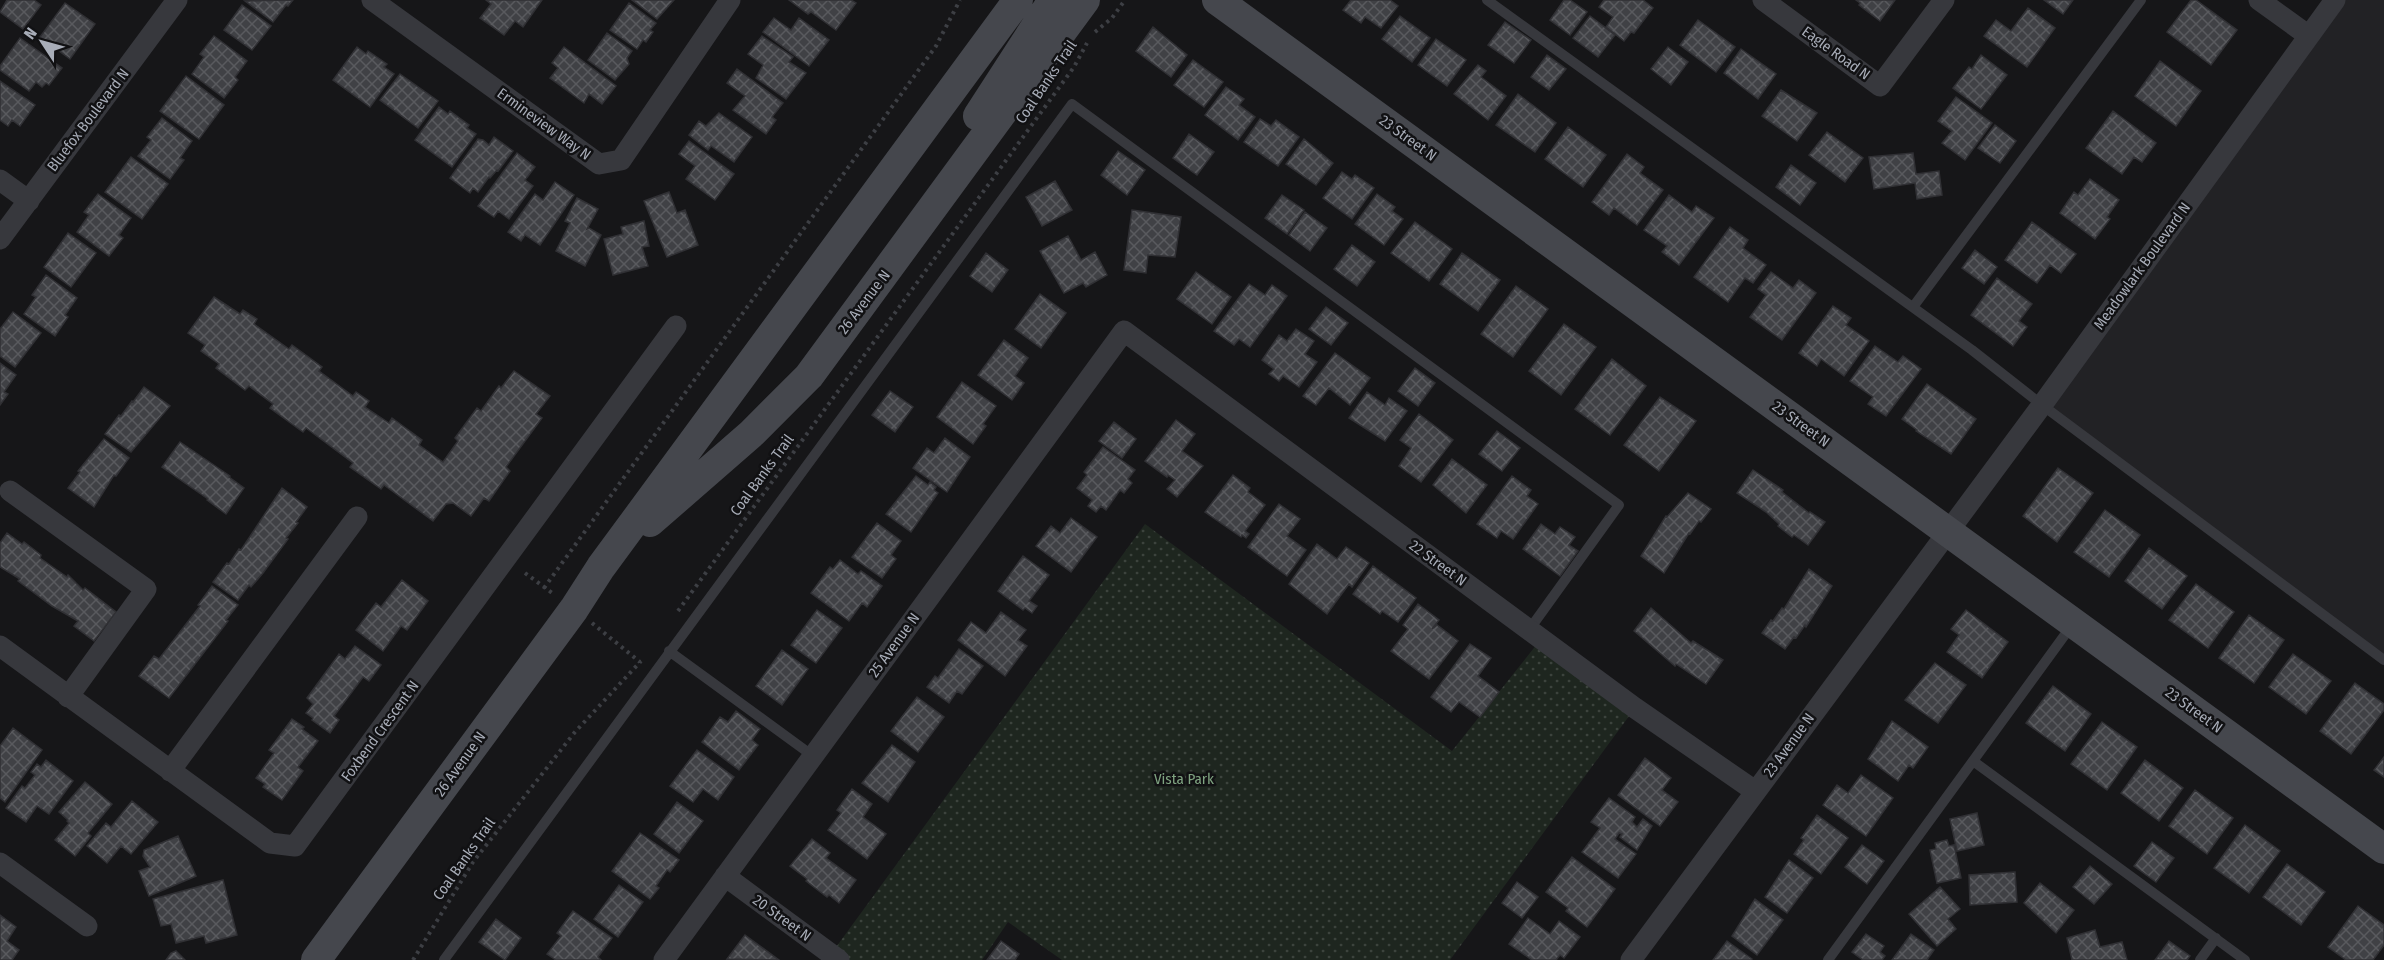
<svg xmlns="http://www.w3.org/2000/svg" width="2384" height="960" viewBox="0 0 2384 960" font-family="'Fira Sans Condensed',sans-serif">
  <defs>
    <pattern id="grass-dots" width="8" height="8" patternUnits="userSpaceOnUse" patternTransform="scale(1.5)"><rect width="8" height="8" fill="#1e261f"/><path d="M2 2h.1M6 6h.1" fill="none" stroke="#3c433d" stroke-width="1.8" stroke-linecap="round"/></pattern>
    <pattern id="building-cross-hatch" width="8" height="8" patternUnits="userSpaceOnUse" patternTransform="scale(1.5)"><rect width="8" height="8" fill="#404145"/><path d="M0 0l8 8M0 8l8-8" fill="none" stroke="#595a5e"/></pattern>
  </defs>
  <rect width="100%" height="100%" fill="#161618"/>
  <path fill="#222225" d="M2335,0H2384V659L2042,405Z"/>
  <path fill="url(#grass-dots)" d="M1145,524L1452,751L1541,639L1635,708L1450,960H1062L1008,922L982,960H840L831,954Z"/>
  <path fill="url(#building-cross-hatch)" stroke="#303034" stroke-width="1.5" d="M7,0H34L41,5L23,29L0,12Z
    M293,0L288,6L286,5L273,22L245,1Z
    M486,0H542L523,27L515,21L504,35L480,18L491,4Z
    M632,0H674L657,19Z
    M789,0H851L856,3L836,30L811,12L808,14Z
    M1351,0H1390L1398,6L1381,28L1365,17L1361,23L1343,10Z
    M1564,0H1570L1587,12L1570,35L1550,20Z
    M1604,0H1643L1653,8L1634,33L1631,32L1624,41L1606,27L1613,17L1599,7Z
    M1856,0H1895L1880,21L1859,5L1860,3Z
    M2044,0H2073L2063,14Z
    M2191,0H2196L2237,30L2211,65L2167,32Z
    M65,3L95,24L70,59L40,37Z
    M629,3L656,23L650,30L653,32L646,42L643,40L637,49L610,30Z
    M242,5L271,26L252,50L224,30Z
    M2028,8L2055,28L2027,67L1984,36L1996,20L2011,31Z
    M1400,16L1430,38L1412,62L1382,39Z
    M1590,16L1615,35L1598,57L1573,38Z
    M774,18L791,30L799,18L829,40L809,66L763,32Z
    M1698,20L1735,47L1716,72L1680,45Z
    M1505,22L1531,40L1514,63L1488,45Z
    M1153,27L1187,55L1171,77L1136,51Z
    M607,33L632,51L627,58L629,64L615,80L588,60Z
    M214,36L247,61L235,77L238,80L224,98L192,74L204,57L200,54Z
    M762,36L793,57L789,62L806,73L786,99L756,78L763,65L748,54Z
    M20,38L62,68L49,85L46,83L42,87L36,82L29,91L0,70V66Z
    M1436,39L1466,60L1447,86L1418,65Z
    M357,47L366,54L368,51L387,64L384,67L394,74L370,107L333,80Z
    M564,47L616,86L602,104L589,94L584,103L550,78L558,68L552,63Z
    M1668,47L1688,62L1671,85L1651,69Z
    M1741,49L1776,74L1758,99L1724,73Z
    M1547,55L1566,69L1549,90L1531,77Z
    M1981,55L2007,75L1981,109L1953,88L1969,67L1972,69Z
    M1193,60L1223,82L1204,107L1174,85Z
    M2160,61L2201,91L2176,126L2135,96Z
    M1478,65L1486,71L1481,77L1506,96L1488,120L1454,94Z
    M737,69L783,103L772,117L776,120L766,134L733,110L745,96L727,83Z
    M400,74L438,101L418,128L380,100Z
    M186,76L224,105L199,139L160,111Z
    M0,81L35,105L20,126L12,120L8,126L0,120Z
    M1226,87L1244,99L1239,105L1255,117L1238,140L1205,115Z
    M1781,90L1817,113L1797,141L1762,116Z
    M1518,94L1556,123L1535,152L1496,125Z
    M1956,97L1992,123L1965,160L1942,143L1952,131L1938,121Z
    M439,107L448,114L450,111L469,125L467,128L476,134L452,167L415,140Z
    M2113,111L2156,143L2142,162L2134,157L2122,174L2086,148Z
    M719,113L752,137L734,162L711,146L708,150L689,135L699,121L706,126Z
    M162,118L192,141L180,158L184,160L170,179L138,156L151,140L147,137Z
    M1260,119L1271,126L1276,120L1299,137L1278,166L1244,142Z
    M1995,125L2016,141L2000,163L1978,148Z
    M1568,127L1606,155L1583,187L1545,159Z
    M1827,132L1863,158L1845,182L1809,155Z
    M1189,134L1214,152L1197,175L1173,158Z
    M494,137L513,151L498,171L497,170L490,178L489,177L478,192L473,188L470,193L450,178L478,139L483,140L489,145Z
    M1304,139L1333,163L1316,185L1286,164Z
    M689,141L734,174L715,200L686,179L695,166L679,154Z
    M1118,151L1145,170L1127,195L1101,175Z
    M517,153L535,167L525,180L533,186L509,219L498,211L494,217L478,206Z
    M1913,153L1916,174L1939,171L1942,195L1917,199L1915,183L1874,189L1869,157Z
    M1627,154L1644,167L1640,173L1663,190L1637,225L1614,208L1609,215L1592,202Z
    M131,157L168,184L142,219L105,192Z
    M1791,165L1816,183L1800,205L1776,187Z
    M1342,172L1352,179L1355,175L1374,188L1352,219L1323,198Z
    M2090,179L2119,200L2107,217L2110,219L2095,239L2060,213L2074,192L2078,195Z
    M1055,181L1072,210L1042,226L1026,197Z
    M555,182L574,195L540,245L525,235L521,241L508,232L535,194L543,200Z
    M669,192L677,213L685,210L698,245L667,257L644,201Z
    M98,194L131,218L119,235L123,238L109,256L77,232L89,215L84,212Z
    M1377,194L1395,207L1392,211L1403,219L1384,245L1355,224Z
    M1282,195L1304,210L1287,234L1265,218Z
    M1669,195L1692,212L1696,206L1714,218L1679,265L1662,252L1667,246L1644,230Z
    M577,198L598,209L587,229L589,228L601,235L585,266L556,251L570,223L565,221Z
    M1132,210L1181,217L1175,257L1148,255L1146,273L1124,270Z
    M1305,212L1327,228L1310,251L1289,235Z
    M644,221L649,246L642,247L648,266L613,275L604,239L623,234L621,227Z
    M1415,222L1452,249L1429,281L1391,253Z
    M2032,222L2076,254L2061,273L2050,265L2037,283L2005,260Z
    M1730,227L1748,240L1743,248L1766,265L1753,283L1745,278L1728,302L1694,277Z
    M68,233L96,253L71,287L44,267Z
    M1068,236L1081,260L1095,252L1107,275L1086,287L1083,283L1064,293L1040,251Z
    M1352,245L1375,262L1357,286L1334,269Z
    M1975,250L1997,267L1984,284L1962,268Z
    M986,253L1008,270L992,292L970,276Z
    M1462,253L1500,280L1478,311L1440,284Z
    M1196,272L1231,297L1212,324L1177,299Z
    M1771,272L1793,288L1799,280L1816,293L1782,340L1750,317L1766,295L1758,289Z
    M46,275L77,298L65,315L68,317L55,336L24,314L36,297L32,295Z
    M1997,278L2032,304L2019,321L2027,327L2013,346L1971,315Z
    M1249,284L1265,295L1272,285L1287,296L1250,347L1239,339L1234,345L1214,331Z
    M1516,286L1548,309L1513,357L1481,334Z
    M1040,294L1066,313L1041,348L1015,329Z
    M214,297L240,314L243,310L257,319L254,324L289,349L292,345L322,367L319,371L353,396L356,392L369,401L365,407L389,423L392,418L422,440L419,445L443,462L458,441L455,438L477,408L481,411L499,386L501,388L514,371L550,396L536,414L542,418L506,467L510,471L489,501L484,498L471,516L453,503L446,504L433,521L384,485L381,489L350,467L353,463L306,428L303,432L270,408L273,404L249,386L245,390L216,368L219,364L201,351L205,345L188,333Z
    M1833,306L1851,318L1846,325L1869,341L1844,376L1821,359L1817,366L1799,353Z
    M1326,307L1348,323L1331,345L1309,329Z
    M13,312L41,333L15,367L0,356V329Z
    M1564,324L1596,347L1561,395L1529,371Z
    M1296,329L1314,341L1305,354L1317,362L1299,387L1283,376L1279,381L1269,374L1274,369L1262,360L1279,335L1287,341Z
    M1004,340L1028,358L1015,376L1024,383L1012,400L978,375Z
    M1875,346L1898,362L1903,356L1921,369L1886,416L1868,404L1873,397L1850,381Z
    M1335,353L1370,378L1350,405L1329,388L1316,405L1303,396Z
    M1612,359L1646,386L1610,435L1575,409Z
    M0,363L16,375L4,392L8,394L0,405Z
    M1415,368L1435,383L1418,406L1398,391Z
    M962,382L996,406L983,424L986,426L973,444L937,417Z
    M1927,384L1976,419L1951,454L1916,431L1917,430L1902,419Z
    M144,387L170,406L131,452L105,434L119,415L121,416L132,401L133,402Z
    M890,391L913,407L895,432L872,415Z
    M1367,392L1385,405L1389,398L1407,411L1385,441L1349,418Z
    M1660,397L1696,421L1659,471L1624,445Z
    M1419,414L1453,440L1421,482L1399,466L1411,448L1400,440Z
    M1176,420L1195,434L1182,451L1203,466L1177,497L1167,489L1175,480L1168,475L1167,477L1145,461Z
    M1114,422L1136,439L1122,458L1099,441Z
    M1497,431L1520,448L1502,471L1479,454Z
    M945,438L970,457L947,492L913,468L927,448L934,453Z
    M104,439L129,458L116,476L114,475L94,507L68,488L80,472L78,471Z
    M180,442L230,476L229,477L244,488L226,514L207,500L208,499L162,467Z
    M1103,447L1135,470L1128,479L1132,483L1124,493L1120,490L1106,510L1101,506L1096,512L1088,506L1092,500L1077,488L1087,475L1084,472Z
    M1452,459L1487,485L1466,513L1433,485Z
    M2058,468L2093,493L2057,542L2023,516Z
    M1753,470L1783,490L1782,492L1809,513L1810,512L1825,522L1808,545L1794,535L1792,537L1778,526L1779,524L1766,512L1737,493Z
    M1233,475L1250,488L1248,492L1265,505L1245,531L1249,534L1246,538L1242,535L1241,537L1205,512Z
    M916,476L928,485L930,482L936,487L934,490L938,493L911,532L886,514Z
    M1512,476L1531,490L1527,496L1538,504L1513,539L1501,531L1497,538L1477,524Z
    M282,488L307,507L296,522L298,523L286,538L288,539L263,573L251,587L249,585L238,600L213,582L227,563L229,564L239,549L241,550Z
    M1688,493L1711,509L1701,522L1699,521L1690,534L1689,533L1664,573L1641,556L1666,516L1667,517Z
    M1279,504L1300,519L1287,536L1306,550L1287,576L1248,547Z
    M2105,510L2140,535L2109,577L2074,552Z
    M1071,518L1097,537L1071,572L1036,546L1051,526L1060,533Z
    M877,523L901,541L891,555L896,559L882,578L852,557Z
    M1541,524L1555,534L1560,527L1575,537L1569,545L1578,551L1560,576L1523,549Z
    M7,533L22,544L24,542L41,555L40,558L67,577L68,575L83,590L85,588L116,612L94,641L74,626L78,621L52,606L18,581L20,579L0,567V543Z
    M1317,544L1337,559L1346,547L1369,563L1352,587L1349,584L1327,614L1289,584Z
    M2149,548L2187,576L2162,609L2125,581Z
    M1023,556L1049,575L1029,601L1037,606L1032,613L1025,608L1023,610L998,591Z
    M840,560L858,574L861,571L882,586L867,607L862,603L849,621L811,593L830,567L833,569Z
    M1373,566L1416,598L1398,622L1382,611L1380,614L1353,594Z
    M1809,569L1832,586L1806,627L1805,625L1796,638L1794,637L1785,649L1762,633L1771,620L1773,621L1782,608L1784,609Z
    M402,580L428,601L407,630L401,626L383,651L356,630L376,603L381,607Z
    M2196,584L2234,612L2208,648L2169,620Z
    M212,586L238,605L226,620L228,621L169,698L139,676L154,656L159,659L200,606L198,605Z
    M1418,604L1439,620L1432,629L1437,625L1458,641L1429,679L1391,651L1408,629L1403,625Z
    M1651,608L1691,643L1693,641L1723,660L1706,684L1676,664L1675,666L1634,631Z
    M817,610L842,628L816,663L791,645Z
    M1966,610L2008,642L1982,678L1947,652L1959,635L1951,629Z
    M1001,612L1026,630L1018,640L1027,646L1005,676L958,640L971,622L986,633Z
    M2249,615L2284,640L2254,683L2219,658Z
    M1470,644L1491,658L1478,676L1499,692L1480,717L1459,702L1451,712L1431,697Z
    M355,646L381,665L369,681L363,677L334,716L339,720L330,733L312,720L313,718L306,713L313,704L307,698L339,654L345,659Z
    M959,649L983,666L962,694L957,691L949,703L927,687L935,676L938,678Z
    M782,650L808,669L782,705L756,686Z
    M2293,654L2331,681L2306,714L2269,687Z
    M1935,663L1966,685L1938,723L1905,700Z
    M2355,683L2384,704V710L2351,754L2320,731Z
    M2053,686L2091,714L2065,751L2026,723Z
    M917,697L944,717L918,752L891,731Z
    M736,711L760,729L752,740L758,745L739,770L702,742L720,717L728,722Z
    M292,719L304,727L302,729L318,741L298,767L303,771L282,800L263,787L265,784L256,778L274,753L269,750Z
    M1892,721L1928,747L1913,768L1909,765L1898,781L1868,759Z
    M2102,722L2137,747L2107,790L2071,764Z
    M13,728L42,750L5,802L0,798V746Z
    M892,745L915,762L888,802L862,783Z
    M697,750L734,777L718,800L703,789L693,802L670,786Z
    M2384,757V777L2374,770Z
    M1645,758L1671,778L1662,790L1678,802L1660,826L1618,795Z
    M46,760L73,781L49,814L37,806L26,822L6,808L22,786L25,788L35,775L31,772L37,764L41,767Z
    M2145,760L2183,788L2159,821L2121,793Z
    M1861,775L1893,798L1866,836L1823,805L1837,785L1848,793Z
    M85,782L112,804L88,833L91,836L75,856L55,840L69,823L67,821L68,820L59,812Z
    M852,789L872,804L863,817L886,834L867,859L828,830L841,813L837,810Z
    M2195,790L2233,818L2207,854L2169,826Z
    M1609,798L1635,817L1632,822L1637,827L1643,819L1652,826L1637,850L1620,837L1622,834L1619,833L1615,839L1636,854L1618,878L1582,852L1600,828L1591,822Z
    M132,801L158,822L131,854L121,846L107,863L87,846L106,823L111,827Z
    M677,802L703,821L679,853L654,834Z
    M1977,813L1984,845L1957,851L1950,819Z
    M1817,815L1848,838L1821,874L1794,854L1804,840L1801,838Z
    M2245,825L2280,851L2249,893L2214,868Z
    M640,833L679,860L670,872L667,870L656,886L659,888L650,899L612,871Z
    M178,836L196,876L149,896L139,871L150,867L143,856L144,850Z
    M812,839L830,853L826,858L856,880L839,903L829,895L827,897L806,881L807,879L790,866Z
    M1947,840L1949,846L1954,845L1961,878L1937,883L1930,850L1936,849L1935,843Z
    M2152,842L2174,858L2156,882L2134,866Z
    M1862,845L1884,861L1867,884L1845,867Z
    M1572,857L1615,889L1587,927L1566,911L1568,908L1546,892Z
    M1789,860L1813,878L1787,913L1765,897Z
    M2287,864L2325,892L2301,925L2263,897Z
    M2090,866L2112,884L2094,904L2073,887Z
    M2015,872L2017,902L1970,905L1969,875Z
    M223,880L237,935L206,943L204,936L176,943L171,924L161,926L153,899Z
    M1517,882L1538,897L1522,918L1502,903Z
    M2040,883L2074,910L2056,933L2024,903Z
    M619,885L643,902L618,937L594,919Z
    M1940,887L1960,909L1948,919L1956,929L1937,946L1909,914Z
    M1755,899L1783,920L1757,955L1732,936Z
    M2358,906L2384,925V945L2373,960H2346L2328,947Z
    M573,911L612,938L598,957L601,960H556L547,954L561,936L557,933Z
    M0,915L16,927L7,941L19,950L12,960H0Z
    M1528,918L1550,934L1559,921L1580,937L1564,958L1560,955L1556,960H1532L1509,944Z
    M496,919L521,938L505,960L479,942Z
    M2095,930L2100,947L2122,942L2127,960H2072L2067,938Z
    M1866,934L1884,946L1880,952L1885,956L1882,960H1863L1852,952Z
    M1911,934L1934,950L1927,960H1892Z
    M745,935L779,960L727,959Z
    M1001,941L1019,954L1015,960H987Z
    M1727,941L1752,959L1751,960H1713Z
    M2169,941L2190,956L2187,960H2155Z
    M176,951L185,960H166L171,953Z"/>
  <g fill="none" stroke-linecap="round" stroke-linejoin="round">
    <path stroke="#3d3f44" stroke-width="4" stroke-dasharray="3 4.5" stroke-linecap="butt" d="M1095,32L1112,18L1125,0
      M525,573L555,595
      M544,588L936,46L960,0
      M678,611L1074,67L1087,43
      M592,623L640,662
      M413,960L473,862L575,732L641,661"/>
    <path stroke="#37383d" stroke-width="10" d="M1487,0L1972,350L2042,405L2384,660
      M1913,307L2141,0
      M669,651L813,756
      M1973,761L2245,960
      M444,960L1072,104L1619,505L1529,630
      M1828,960L2072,625
      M2200,960L2216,938"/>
    <path stroke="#37383d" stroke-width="21" d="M372,0L599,164L621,160L730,0
      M1763,0L1880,86L1944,0
      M2259,0L2309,36
      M0,180L29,201
      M0,239L177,0
      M10,491L146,589L68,697
      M0,646L270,843L295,846L676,326
      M170,771L357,517
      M0,863L87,926
      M725,876L839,960
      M664,960L1124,331L1635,708L1755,791
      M1631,960L2042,405L2335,0"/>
    <path stroke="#45474d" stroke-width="30" d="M1217,0L2384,849
      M978,116L1053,0
      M650,522L751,434L809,376L1085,0
      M316,960L574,609L601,567L1018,0"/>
  </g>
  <g text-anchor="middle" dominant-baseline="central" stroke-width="5" stroke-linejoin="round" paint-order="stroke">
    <g font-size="15" fill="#a8adb8" stroke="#111113">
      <text transform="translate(1836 53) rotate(36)">Eagle Road N</text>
      <text transform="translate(1046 82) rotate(-56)">Coal Banks Trail</text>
      <text transform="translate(88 120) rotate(-53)">Bluefox Boulevard N</text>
      <text transform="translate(544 124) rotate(36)">Ermineview Way N</text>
      <text transform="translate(1408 138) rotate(36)">23 Street N</text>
      <text transform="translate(2142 266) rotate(-54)">Meadowlark Boulevard N</text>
      <text transform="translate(864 302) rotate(-53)">26 Avenue N</text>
      <text transform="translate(1801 424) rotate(36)">23 Street N</text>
      <text transform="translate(762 475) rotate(-54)">Coal Banks Trail</text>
      <text transform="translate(1438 563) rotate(36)">22 Street N</text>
      <text transform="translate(894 645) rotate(-54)">25 Avenue N</text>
      <text transform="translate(2194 710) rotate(36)">23 Street N</text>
      <text transform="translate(380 731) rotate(-54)">Foxbend Crescent N</text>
      <text transform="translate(1789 745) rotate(-54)">23 Avenue N</text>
      <text transform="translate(460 764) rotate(-54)">26 Avenue N</text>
      <text transform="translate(464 859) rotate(-55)">Coal Banks Trail</text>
      <text transform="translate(782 918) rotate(36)">20 Street N</text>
    </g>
    <g font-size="15" fill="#7fa381" stroke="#111113">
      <text x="1184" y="779">Vista Park</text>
    </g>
  </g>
  <g transform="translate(42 42) rotate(306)" stroke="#111113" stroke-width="4.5" paint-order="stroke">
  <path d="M0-4.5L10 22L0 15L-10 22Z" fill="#a8adb8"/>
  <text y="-9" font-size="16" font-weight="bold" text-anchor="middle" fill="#a8adb8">N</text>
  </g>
</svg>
